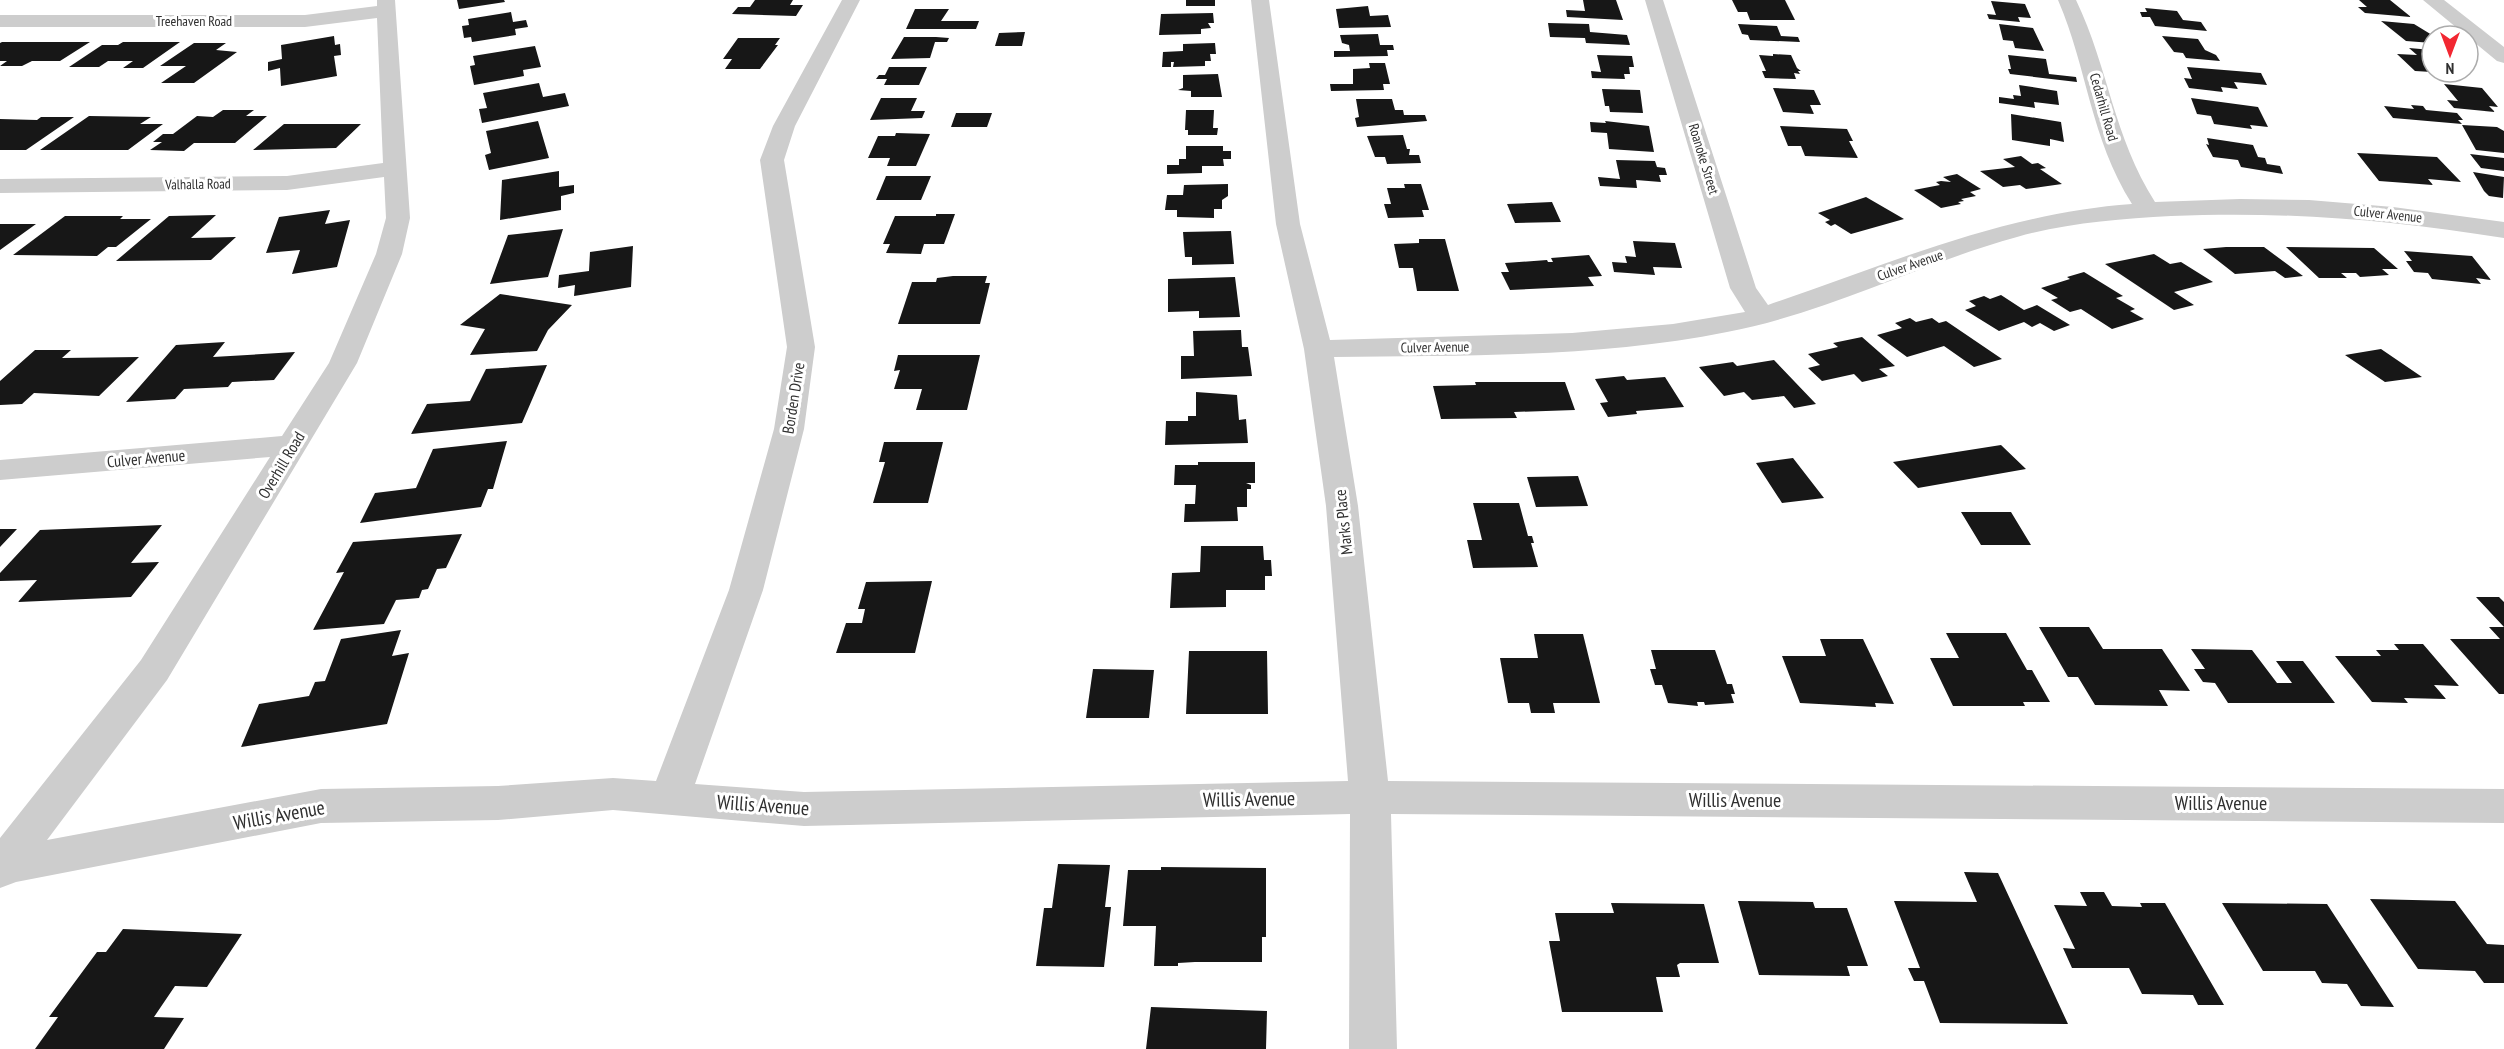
<svg xmlns="http://www.w3.org/2000/svg" width="2504" height="1049" viewBox="0 0 2504 1049" font-family="'PT Sans Narrow',sans-serif">
  <rect width="100%" height="100%" fill="#fff"/>
  <path fill="#171717" d="M457,0H504L505,2L459,9Z
    M755,0H793L790,5H803L796,16L732,14L738,7H750Z
    M1186,0H1215V6H1186Z
    M1583,0H1616L1623,20L1567,17L1566,10L1585,11Z
    M1732,0H1785L1795,20H1750L1747,12H1738Z
    M2359,0H2390L2411,17L2365,13L2358,7H2367Z
    M1991,1L2025,4L2031,18L2018,17L2020,22L1989,19L1987,14L1996,15Z
    M1368,6L1370,16L1388,15L1391,27L1339,28L1336,9Z
    M2145,8L2177,11L2183,20L2201,22L2207,31L2155,26L2150,17H2142L2140,12H2147Z
    M915,9H949L941,21H979L976,29H906Z
    M511,12L513,22L526,20L528,27L515,29L516,35L472,42L471,37L464,38L462,26L469,25L468,19Z
    M1213,13L1214,23H1208L1211,28L1201,29V34L1159,35L1161,14Z
    M2381,21L2414,24L2432,35V43L2406,41Z
    M1548,23L1589,24L1590,32L1627,35L1630,45L1586,43L1585,38L1550,37Z
    M1738,24L1777,26L1781,36L1798,37L1800,42L1750,40L1748,35L1742,34Z
    M1999,24L2033,28L2044,51L2015,48L2013,41L2003,40Z
    M1025,32L1022,46H995L999,33Z
    M1378,34L1380,45H1393L1394,50H1387L1388,56L1334,57V51H1350L1349,45L1342,43L1340,35Z
    M334,36L335,45L340,44L341,55L334,56L337,76L281,86L280,68L268,71V62L282,59L281,45Z
    M2162,36L2198,39L2205,50L2216,55L2220,61L2186,58L2183,53L2174,52Z
    M904,37H936L949,38L947,42H935L930,58L891,59Z
    M738,38H780L775,45H778L760,69H725L732,59H723Z
    M2,42H90L60,61H32L22,66H0L7,61H0V43Z
    M123,42H180L143,68H123L133,61H108L99,67H69L102,45H118Z
    M194,43H226L216,50L237,52L194,83H161L186,66H160Z
    M1215,43L1216,54H1210L1211,61H1205V66L1173,67L1174,62H1171V67H1162L1163,52L1183,51V44Z
    M535,46L541,67L523,70L524,76L474,85L470,66L475,65L473,56Z
    M2409,48L2432,50V72L2415,71L2397,54L2417,55Z
    M1773,54L1791,55L1797,68L1801,71H1798L1800,74L1794,73L1796,79L1765,78L1762,71H1766L1759,55L1773,56Z
    M1597,55L1632,56L1634,67H1629L1630,74H1624L1625,79L1592,78L1591,71L1601,72Z
    M2008,55L2046,59L2049,74L2076,77L2077,82L2010,74L2008,69H2011Z
    M1369,63H1385L1390,84H1383L1384,90L1331,91L1330,84H1353V69L1370,68Z
    M889,67H927L919,85H884L887,79H876L879,75H885Z
    M2187,67L2261,73L2267,85L2234,82L2238,89L2221,87L2223,92L2189,88L2184,78L2192,79Z
    M1218,74L1222,97H1191V91L1178,90L1183,88V75Z
    M539,83L543,97L565,93L569,106L482,123L479,109L487,108L483,93Z
    M2444,84L2482,88L2498,107L2489,106L2495,112L2454,108L2447,100L2458,101Z
    M2019,85L2057,91L2059,105L2034,102L2035,108L1999,103V97L2014,99L2013,95L2021,96Z
    M1773,88L1814,90L1821,105H1810L1814,114L1783,112Z
    M1602,89L1640,90L1643,113L1610,112L1609,106H1605Z
    M881,98H917L911,111H925L922,118L870,120Z
    M2191,98L2258,107L2268,127L2250,125L2252,129L2214,124L2211,116L2197,114Z
    M1356,99H1392L1395,110H1403L1404,115H1425L1427,121L1357,127L1355,118L1359,117Z
    M2411,105L2423,106L2426,110L2457,113L2463,120H2458L2462,124L2393,118L2384,106L2414,109Z
    M223,110H254L246,116H267L235,143H194L184,151L150,150L162,142H153L163,134H173L197,116L213,117Z
    M1186,110H1214L1213,128H1218L1217,135H1188V130H1185Z
    M956,113H992L987,127H951Z
    M2011,114L2061,122L2064,142L2050,139V146L2012,140Z
    M89,116L151,117L140,124H163L128,150H40Z
    M41,117H74L26,150H0V119L37,120Z
    M538,121L549,158L489,170L485,155L491,153L486,131Z
    M1605,121L1649,126L1654,152L1609,149L1607,133L1591,132L1590,122L1606,123Z
    M284,124H361L336,148L253,150Z
    M2462,125L2497,127L2504,131V153L2476,150Z
    M1780,126L1847,129L1853,141H1849L1858,158L1805,156L1801,146H1788Z
    M896,133L930,134L916,166H887L890,158H868L878,136H895Z
    M1403,135L1407,149H1410L1409,155H1419L1421,163L1387,164L1385,157H1375L1367,136Z
    M2207,138L2253,145L2258,157L2265,158L2267,164L2280,166L2283,174L2241,167L2238,160L2213,157L2206,144L2209,145Z
    M1186,146H1223V151H1231V159H1223L1224,166H1202V173L1167,174V165H1179V159H1186Z
    M2357,153L2437,157L2461,182L2428,179L2433,185L2379,181Z
    M2470,154L2504,158V171L2481,168Z
    M2021,156L2032,164L2038,163L2046,168L2040,169L2062,184L2026,189L2020,185L2003,187L1980,171L2015,167L2003,159Z
    M1616,160L1655,161L1657,167L1665,168L1667,175H1659L1661,182L1636,180L1637,188L1600,186L1598,177L1620,179Z
    M559,171V187L574,185V193L561,196V210L500,220L502,180Z
    M2473,172L2504,177L2503,198L2489,196L2484,191Z
    M1957,174L1981,189L1970,192L1976,196L1961,199L1964,201L1958,202L1961,204L1941,208L1914,190L1940,185L1936,182L1941,181L1951,182L1943,177Z
    M886,176H931L921,200H876Z
    M1228,184V196L1222,200V209H1214V218L1177,217V210H1165L1167,195H1183L1184,185Z
    M1404,184H1421L1429,210H1422L1424,217L1388,218L1384,204H1391L1387,188H1405Z
    M1866,197L1904,219L1851,234L1835,224L1831,226L1825,222L1830,220L1818,213Z
    M1552,202L1561,222L1515,223L1507,204Z
    M330,210L325,224L350,220L337,267L292,274L300,250L266,253L279,217Z
    M936,214H955L944,244H924L921,254L886,253L890,244H883L895,216H936Z
    M216,215L191,238L236,237L211,260L116,261L169,216Z
    M65,216H123L120,219H151L116,247H108L97,256L13,255Z
    M0,224H36L0,250Z
    M563,229L548,277L490,284L508,235Z
    M1231,231L1234,264L1192,265V257H1185L1183,232Z
    M1419,239H1445L1459,291H1417L1413,268H1399L1394,244L1419,243Z
    M1633,241L1675,243L1682,268L1653,267L1655,275L1614,272L1612,262L1627,263L1625,256L1636,257Z
    M633,246L631,287L574,296L575,285L558,288L559,275L589,271L590,252Z
    M2226,247H2264L2303,276L2285,278L2275,271L2235,274L2203,249Z
    M2286,247L2374,248L2398,269H2382L2389,275L2360,277L2356,273H2341L2347,278H2319Z
    M2404,251L2472,256L2491,280L2476,278L2481,284L2432,279L2428,273L2414,272L2406,261H2412Z
    M2154,254L2170,264L2181,262L2213,282L2174,292L2194,305L2174,310L2105,264Z
    M1589,255L1602,276L1588,277L1594,286L1510,290L1501,272H1509L1505,263L1547,260L1548,262H1553L1551,258Z
    M2084,272L2123,296L2116,298L2135,309L2130,311L2144,319L2112,329L2081,309L2070,312L2051,300L2058,298L2041,288L2070,279L2067,277Z
    M953,276H987L985,283H990L980,324H898L912,282H936L937,278Z
    M1235,277L1240,317L1199,318V311L1168,312V279Z
    M500,294L572,305L548,330L537,351L470,355L485,329L460,325Z
    M2001,295L2024,310L2037,305L2070,325L2054,331L2040,323L2032,327L2024,322L1999,331L1965,310L1976,306L1969,301L1984,296L1990,299Z
    M1910,318L1916,322L1932,318L1939,323L1946,321L2002,359L1974,367L1944,346L1907,357L1877,335L1902,328L1895,323Z
    M1241,330L1242,347H1248L1252,376L1181,379V356H1194L1193,331Z
    M1862,337L1895,366L1879,369L1888,376L1862,382L1854,374L1822,381L1808,368L1820,365L1808,354L1838,347L1833,343Z
    M225,342L213,357L295,352L274,380L232,382L228,387L184,389L175,399L126,402L176,345Z
    M2381,349L2422,377L2385,382L2345,355Z
    M35,350H71L62,358L139,357L99,396L34,393L22,404L0,405V381Z
    M898,355H980L967,410H916L922,389H894L900,370L894,371Z
    M1774,360L1816,404L1794,408L1784,396L1752,400L1744,392L1724,396L1699,367L1733,362L1737,366Z
    M547,365L522,423L411,434L427,404L470,401L486,369Z
    M1624,376L1627,380L1665,377L1684,407L1636,411L1637,414L1608,417L1600,403L1608,402L1595,379Z
    M1475,382H1565L1575,410L1514,412L1517,418L1441,419L1433,386L1476,385Z
    M1196,392L1237,395L1239,420L1246,419L1248,443L1165,445L1166,421H1188V416H1196Z
    M507,441L493,489H488L481,507L360,523L375,493L416,488L433,449Z
    M884,442H943L928,503H873L885,462H879Z
    M2001,445L2026,469L1918,488L1893,462Z
    M1793,458L1824,498L1782,503L1756,463Z
    M1198,462H1255V483H1246L1251,485V489H1247V507H1237L1238,521L1184,522L1185,504H1195L1196,485H1174L1175,465H1198Z
    M1578,476L1588,506L1536,507L1527,477Z
    M1473,503H1519L1528,536H1532L1534,543H1531L1538,567L1473,568L1467,540H1482Z
    M1961,512H2011L2031,545H1981Z
    M162,525L131,563L159,562L131,597L18,602L37,580L0,581V573L40,530Z
    M0,529H17L0,547Z
    M462,534L446,568L437,569L428,589L422,590L419,598L396,600L384,624L313,630L344,572L336,573L353,542Z
    M1201,546H1263L1264,560H1271L1272,576H1265V590H1226V607L1170,608L1172,573L1200,572Z
    M932,581L915,653H836L846,623H862L865,609H858L866,582Z
    M2476,597H2499L2504,602V627Z
    M2039,627H2089L2103,649H2162L2190,691L2159,690L2168,706L2095,705L2078,677H2068Z
    M2489,627H2504V694H2499L2450,639H2500Z
    M401,630L392,656L409,653L387,724L241,747L259,704L309,696L315,682L325,681L341,639Z
    M1946,633H2006L2027,670H2032L2050,702H2023L2025,706H1953L1930,658H1959Z
    M1534,634H1583L1600,703H1553L1555,713H1531L1529,703H1508L1500,658H1538Z
    M1820,639H1863L1894,704L1875,703L1876,707L1800,703L1782,656H1826Z
    M2394,644H2423L2459,686L2434,685L2446,699L2404,698L2408,703L2372,702L2335,656H2381L2376,650H2399Z
    M2191,649L2252,650L2277,683H2292L2276,661H2303L2335,703H2228L2215,683L2203,682L2194,669H2205Z
    M1651,650H1715L1727,684H1732L1735,694H1731L1734,703L1705,705L1704,702H1697L1698,706L1668,703L1662,685H1655L1650,669H1656Z
    M1189,651H1267L1268,714H1186Z
    M1093,669L1154,670L1149,718H1086Z
    M1058,864L1110,865L1105,907H1111L1104,967L1036,966L1044,908H1052Z
    M1161,867L1266,868V937H1262V962H1195L1178,963V966H1154L1156,926H1123L1128,870H1161Z
    M1964,872L1998,873L2068,1024L1940,1023L1924,981H1914L1908,968H1920L1894,901L1977,902Z
    M2080,892H2104L2112,906L2142,907L2140,903H2165L2224,1005H2198L2193,995L2142,994L2129,968H2072L2063,948L2075,949L2054,905L2087,906Z
    M2370,899L2455,901L2487,944L2504,945V983H2484L2475,971L2418,969Z
    M1738,901L1813,902L1815,908H1847L1868,966H1847L1850,976L1759,975Z
    M1611,903L1704,904L1719,963H1680L1677,965L1680,977H1656L1663,1012H1562L1549,941H1560L1555,913H1614Z
    M2222,903L2327,904L2394,1007L2361,1006L2347,984L2322,983L2315,971H2263Z
    M123,929L242,934L207,987L175,986L154,1017L184,1018L164,1049H35L58,1017H49L97,952H106Z
    M1151,1007L1267,1011L1266,1049H1146Z"/>
  <g fill="none" stroke-linecap="round" stroke-linejoin="round">
    <path fill="#cdcdcd" fill-rule="evenodd" d="M377,0H395L410,218L402,254L357,363L167,680L47,840L321,789L498,786L613,778L656,781L729,590L774,429L787,347L760,160L773,126L842,0H860L795,126L784,160L815,347L804,429L763,590L695,784L804,792L1348,781L1326,506L1304,349L1276,224L1251,0H1269L1300,224L1330,340L1572,333L1673,324L1745,312L1730,288L1645,0H1663L1756,288L1768,305C1888,264 2004,213 2132,204C2090,137 2088,70 2058,0H2076C2109,69 2113,136 2155,202L2240,199L2309,200L2393,207L2504,222V238C2388,220 2288,211 2171,216C2118,219 2067,223 2017,237C1919,264 1827,313 1727,332C1599,358 1464,355 1334,357L1358,506L1388,781L2504,789V823L1391,814L1397,1049H1349L1350,814L804,826L613,810L498,820L321,823L16,882L0,888V838L141,660L270,457L0,480V460L282,436L329,363L376,254L386,218L384,177L287,190L0,193V179L287,176L383,163L377,18L305,27H0V15H305L377,6Z
      M2423,0H2444L2504,47V63L2497,61Z"/>
  </g>
  <g text-anchor="middle" dominant-baseline="central" stroke-width="6" stroke-linejoin="round" paint-order="stroke">
    <g font-size="14" fill="#303030" stroke="#fff">
      <text x="194" y="21">Treehaven Road</text>
      <text transform="translate(2104 107) rotate(74)">Cedarhill Road</text>
      <text transform="translate(1704 159) rotate(73)">Roanoke Street</text>
      <text transform="translate(198 184) rotate(-1)">Valhalla Road</text>
      <text transform="translate(2388 214) rotate(6)">Culver Avenue</text>
      <text transform="translate(1910 265) rotate(-19)">Culver Avenue</text>
      <text transform="translate(1435 347) rotate(-1)">Culver Avenue</text>
    </g>
    <g font-size="16" fill="#303030" stroke="#fff">
      <text transform="translate(793 398) rotate(-81)">Borden Drive</text>
      <text transform="translate(146 458) rotate(-5)">Culver Avenue</text>
      <text transform="translate(281 465) rotate(-59)">Overhill Road</text>
      <text transform="translate(1343 522) rotate(-96)">Marks Place</text>
    </g>
    <g font-size="20" fill="#303030" stroke="#fff">
      <text transform="translate(1249 799) rotate(-1)">Willis Avenue</text>
      <text x="1735" y="800">Willis Avenue</text>
      <text x="2221" y="803">Willis Avenue</text>
      <text transform="translate(763 805) rotate(4)">Willis Avenue</text>
      <text transform="translate(279 815) rotate(-10)">Willis Avenue</text>
    </g>
  </g>
  <g transform="translate(2450 54) rotate(180)"><circle r="28" fill="#ffffff" stroke="#acacac" stroke-width="1.5"/>
  <path d="M0-4.5L10 22L0 15L-10 22Z" fill="#f22732"/>
  <text y="-9" font-size="16" font-weight="bold" text-anchor="middle" fill="#303030">N</text>
  </g>
</svg>
